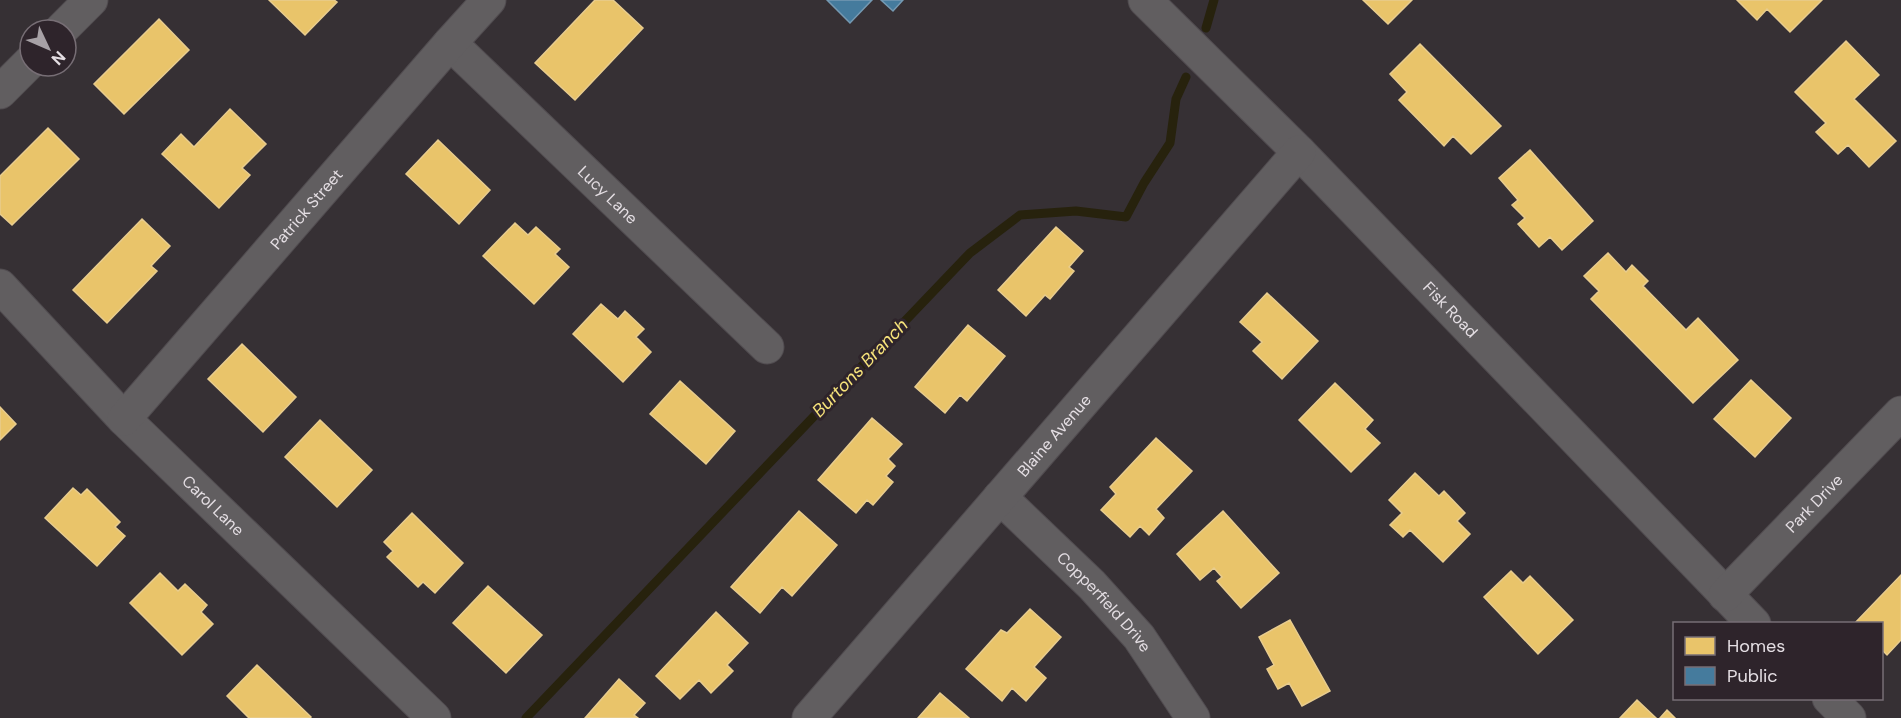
<svg xmlns="http://www.w3.org/2000/svg" width="1901" height="718" viewBox="0 0 1901 718" font-family="'DM Sans',sans-serif">
  <rect width="100%" height="100%" fill="#363034"/>
  <path fill="#e9c46a" stroke="#e8cc8e" stroke-width="1.5" d="M269,0H334L337,2L305,35Z
    M595,0H613L643,28L575,100L535,63Z
    M1363,0H1412L1388,24Z
    M1737,0H1822L1790,32L1767,9L1757,20Z
    M159,19L189,50L124,114L94,84Z
    M1846,41L1879,75L1854,99L1896,141L1869,167L1848,145L1838,154L1816,132L1826,123L1795,92Z
    M1420,44L1501,126L1471,154L1453,136L1444,146L1399,100L1407,92L1390,74Z
    M230,109L266,144L242,168L250,175L219,208L162,154L181,134L194,147Z
    M48,128L79,159L12,225L0,214V176Z
    M438,140L490,190L459,224L406,174Z
    M1530,150L1593,221L1562,250L1550,237L1539,247L1518,224L1525,218L1512,205L1518,200L1499,178Z
    M142,219L170,246L151,266L157,271L107,323L73,290Z
    M515,223L528,235L536,227L560,249L555,254L569,267L534,304L483,256Z
    M1056,227L1083,251L1069,267L1074,271L1050,299L1045,295L1026,316L998,290Z
    M1608,253L1626,272L1632,265L1648,281L1643,286L1686,330L1698,318L1738,360L1693,403L1591,299L1599,291L1584,276Z
    M1267,293L1318,341L1282,379L1253,351L1262,342L1240,322Z
    M601,304L618,319L625,311L644,329L636,337L651,352L623,382L573,334Z
    M968,325L1005,356L967,401L960,395L945,413L915,387Z
    M242,344L296,397L263,432L208,379Z
    M1751,380L1791,418L1755,457L1714,419Z
    M680,381L735,431L706,464L650,414Z
    M1335,383L1373,420L1365,429L1380,443L1351,472L1299,420Z
    M0,407L16,424L0,440Z
    M872,418L902,444L888,459L895,466L886,476L893,482L873,505L867,500L856,513L818,480Z
    M320,420L372,470L337,507L285,457Z
    M1156,438L1192,471L1156,509L1164,518L1149,535L1140,526L1130,537L1101,510L1116,494L1110,487Z
    M1415,473L1439,496L1444,491L1465,513L1457,521L1470,534L1443,562L1410,530L1403,537L1390,525L1402,513L1389,500Z
    M73,488L81,495L87,489L120,522L115,527L125,536L97,566L45,518Z
    M799,511L837,545L792,596L782,587L760,613L731,587Z
    M1223,511L1279,573L1241,608L1217,581L1222,577L1214,568L1200,580L1177,554Z
    M412,513L463,563L435,593L423,582L418,587L387,557L393,551L384,542Z
    M1511,571L1523,583L1530,576L1573,620L1538,654L1484,597Z
    M160,573L178,591L185,584L207,605L201,612L213,624L182,655L130,603Z
    M1901,575V640L1887,655L1882,650V624H1854Z
    M488,586L542,635L506,673L453,623Z
    M1030,609L1061,637L1034,667L1046,678L1026,701L1012,688L1002,701L966,669L1001,630L1007,633Z
    M716,612L748,643L727,665L733,671L711,693L699,680L680,699L656,676Z
    M1290,620L1330,691L1302,706L1289,683L1278,689L1267,669L1274,665L1259,637Z
    M257,665L311,717L310,718H249L227,696Z
    M619,679L645,703L634,715L638,718H585Z
    M940,693L969,718H918Z
    M1637,700L1656,718H1620Z
    M1667,710L1675,718H1660Z"/>
  <path fill="#457b9d" stroke="#7599b2" stroke-width="1.5" d="M827,0H872L850,23Z
    M881,0H903L893,11Z"/>
  <g fill="none" stroke-linecap="round" stroke-linejoin="round">
    <path stroke="#27220d" stroke-width="9" d="M1206,28L1214,0
      M526,718L970,253L1020,215L1076,211L1126,217L1144,183L1170,143L1176,99L1186,77"/>
    <defs>
      <g id="minor">
        <path id="s1" d="M1145,0L1299,152L1754,624"/>
        <path d="M61,30L91,0"/>
        <path id="s2" d="M450,43L767,347"/>
        <path d="M0,92L30,62"/>
        <path id="s3" d="M0,286L124,419L434,718"/>
        <path id="s4" d="M124,419L450,43L489,0"/>
        <path id="s5" d="M1000,497L1092,585L1139,637L1193,718"/>
        <path id="s6" d="M1725,595L1901,413"/>
        <path d="M1829,698L1849,718"/>
        <path id="s7" d="M809,718L1299,152"/>
      </g>
    </defs>
    <use href="#minor" stroke="#514c50" stroke-width="35"/>
    <use href="#minor" stroke="#615e60" stroke-width="33"/>
  </g>
  <g text-anchor="middle" dominant-baseline="central" stroke-width="6" stroke-linejoin="round" paint-order="stroke">
    <g font-size="16" fill="#e4dee3" stroke="#2e242b">
      <text stroke="none"><textPath href="#s2" startOffset="219">Lucy Lane</textPath></text>
      <text stroke="none"><textPath href="#s4" startOffset="278">Patrick Street</textPath></text>
      <text stroke="none"><textPath href="#s1" startOffset="435">Fisk Road</textPath></text>
      <text stroke="none"><textPath href="#s7" startOffset="374">Blaine Avenue</textPath></text>
      <text stroke="none"><textPath href="#s6" startOffset="128">Park Drive</textPath></text>
      <text stroke="none"><textPath href="#s3" startOffset="306">Carol Lane</textPath></text>
      <text stroke="none"><textPath href="#s5" startOffset="148">Copperfield Drive</textPath></text>
    </g>
    <g font-size="18" font-style="italic" fill="#f7e37b" stroke="#2e242b">
      <text transform="translate(860 368) rotate(-46)">Burtons Branch</text>
    </g>
  </g>
  <rect x="1673" y="622" width="210" height="78" fill="#2e242b" stroke="#776e75" stroke-width="1.5"/>
  <rect x="1685" y="637" width="30" height="18" fill="#e9c46a" stroke="#776e75" stroke-width="1.5"/>
  <text x="1727" y="652" font-size="18" fill="#e4dee3">Homes</text>
  <rect x="1685" y="667" width="30" height="18" fill="#457b9d" stroke="#776e75" stroke-width="1.5"/>
  <text x="1727" y="682" font-size="18" fill="#e4dee3">Public</text>
  <g transform="translate(48 48) rotate(134)"><circle r="28" fill="#2e242b" stroke="#776e75" stroke-width="1.5"/>
  <path d="M0-4.5L10 22L0 15L-10 22Z" fill="#a7a1a6"/>
  <text y="-9" font-size="16" font-weight="bold" text-anchor="middle" fill="#e4dee3">N</text>
  </g>
</svg>
